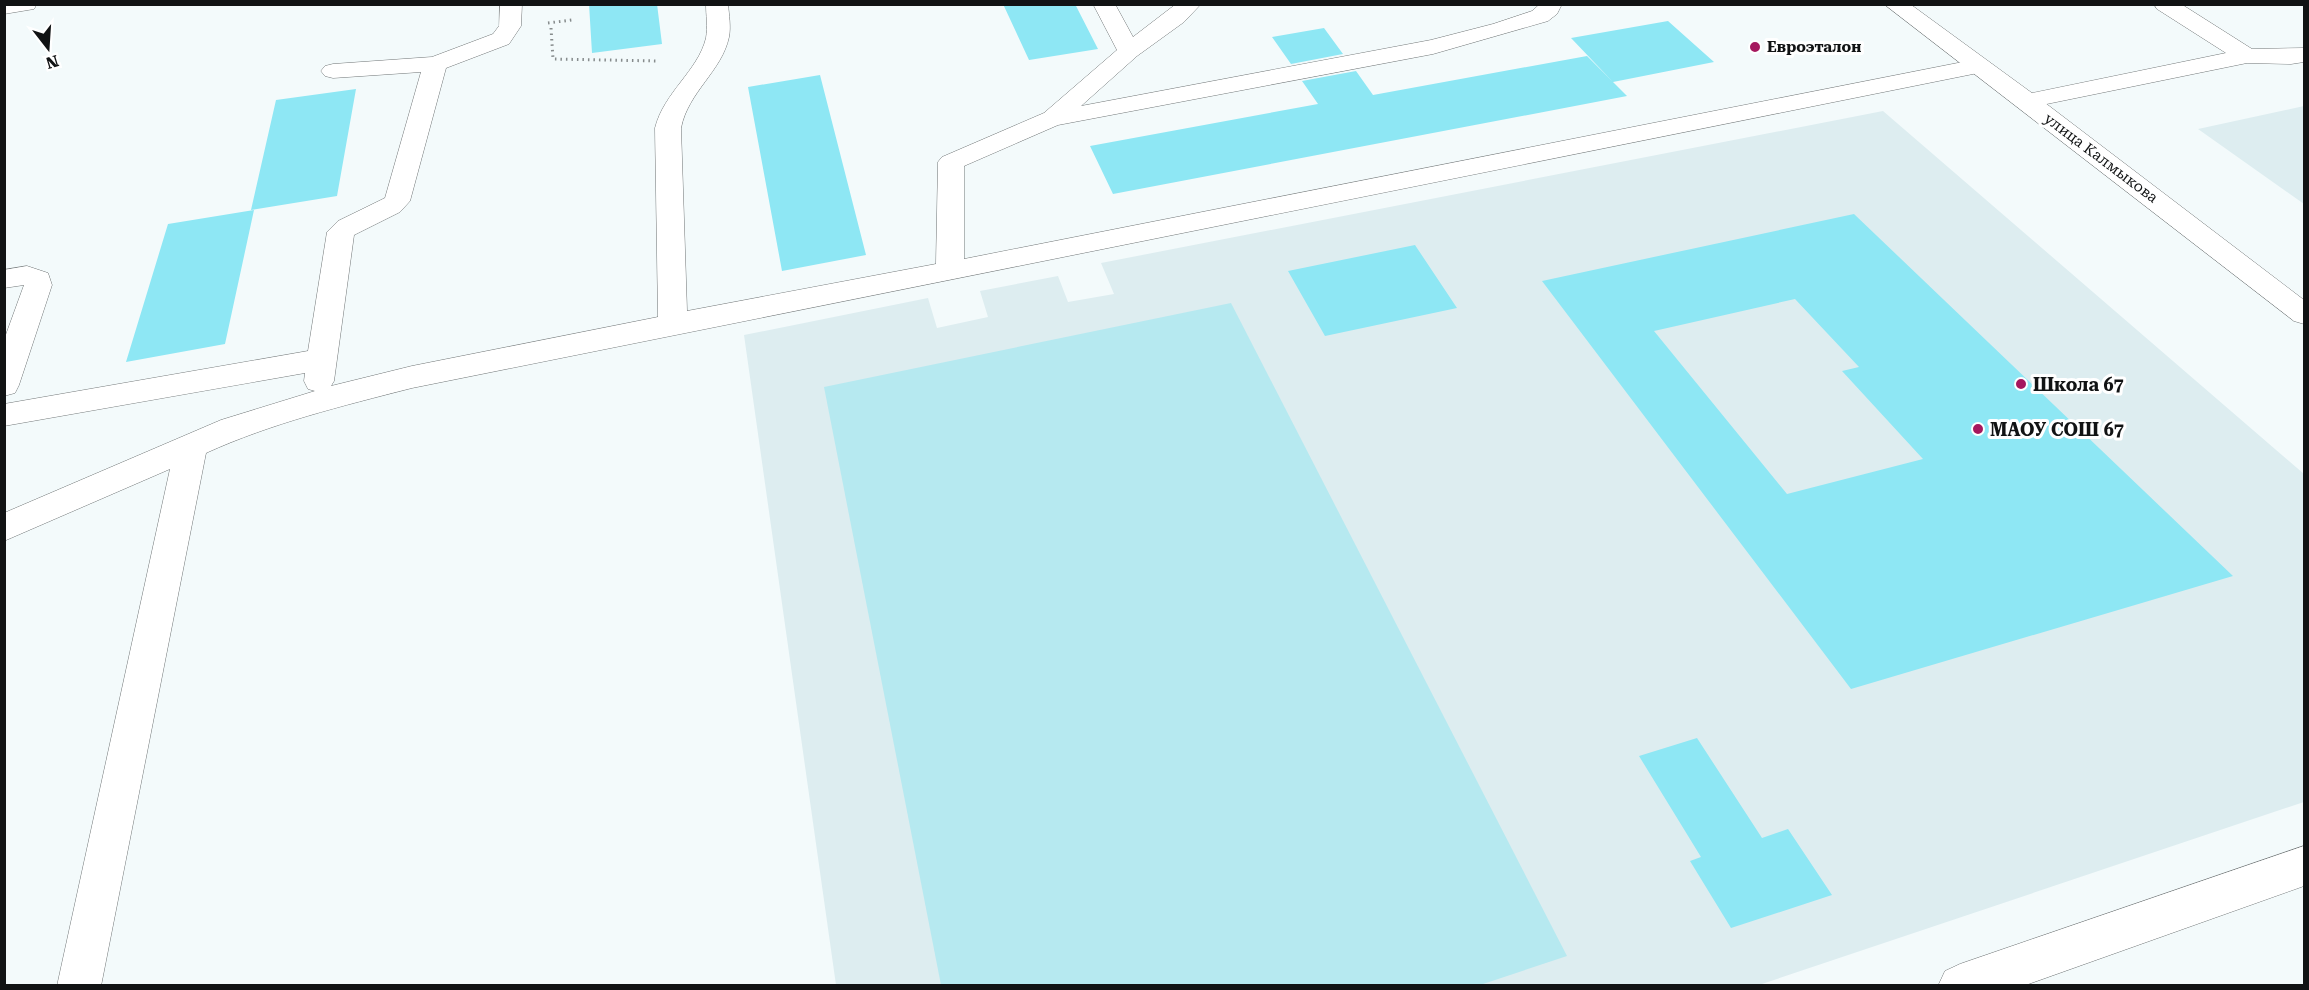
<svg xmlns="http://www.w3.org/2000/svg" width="2309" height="990" viewBox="0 0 2309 990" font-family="'Roboto Serif',serif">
  <rect width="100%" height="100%" fill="#f3fafb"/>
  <path fill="#ddedf0" d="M2304,106V204L2198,129Z
    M1883,111L2304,474V802L1759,985H836L744,335L928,298L937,328L988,317L980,291L1058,276L1068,302L1114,294L1101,263Z"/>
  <path fill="#b6e9f0" d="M1231,303L1567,956L1477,986L941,985L824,387Z"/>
  <path fill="#8ee7f4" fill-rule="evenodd" d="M589,4H657L662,44L592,53Z
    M1003,4H1075L1098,49L1029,60Z
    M1668,21L1714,62L1613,82L1571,38Z
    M1324,28L1343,54L1291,64L1272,37Z
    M1587,56L1627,96L1113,194L1090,146L1318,104L1302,81L1356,71L1373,95Z
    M820,75L866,255L782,271L748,87Z
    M356,89L337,196L251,210L276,100Z
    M254,210L225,344L126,362L168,224Z
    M1854,214L2233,576L1851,689L1542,281ZM1795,299L1859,367L1842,371L1923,459L1787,494L1654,331Z
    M1415,245L1457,308L1325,336L1288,271Z
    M1697,738L1762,838L1788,829L1832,895L1731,928L1690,861L1701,857L1639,756Z"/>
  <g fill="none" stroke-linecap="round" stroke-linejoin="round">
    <defs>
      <path id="minor" d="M4,4H37L34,9L4,14Z
        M500,4H522L521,26L509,44L446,68L410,201L400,212L354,235L334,381L331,386L412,366L658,317L655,128C664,92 698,71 706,38C708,27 706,15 706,4H728C729,15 731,27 729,37C722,71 688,92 681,128L687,311L936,264L938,162L942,157L1044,113L1117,50L1093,4H1115L1133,37L1176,4H1201L1184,22L1137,56L1081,106L1431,40L1493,24L1532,11L1540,4H1562L1557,14L1548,21L1433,54L1058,125L964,166V259L1978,59L1986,61L1990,66L1986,71L1978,73L412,388C342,406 272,423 206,453L101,986H57L170,469L4,541V513L221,420L315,391L308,389L304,381L305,373L4,426V404L308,351L327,232L338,221L385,198L421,72L333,78L325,76L321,71L325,66L333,64L432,57L493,34L499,26Z
        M2154,4H2181L2252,49L2304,48V62L2291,64L2247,63L2027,108L2018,106L2015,101L2018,96L2226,53L2157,9Z
        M27,266L48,273L52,285L19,385L15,393L4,396V340L24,285L4,288V270Z
        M2304,846V886L2023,986H1938L1945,971L1960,964Z"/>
      <path id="major" d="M1884,4H1910L2036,96L2304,300V324L2294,321Z"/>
    </defs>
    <use href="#minor" stroke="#717677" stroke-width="1"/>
    <use href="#major" stroke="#717677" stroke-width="1"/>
    <path stroke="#868b8c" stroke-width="3" stroke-dasharray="1.5 4" stroke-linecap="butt" d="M548,23L572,20
      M551,28L553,59L658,61"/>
    <use href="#minor" fill="#fff" fill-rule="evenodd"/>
    <use href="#major" fill="#fff" fill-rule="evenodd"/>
  </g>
  <g fill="#a5185e" stroke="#fff" stroke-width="2">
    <circle cx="1755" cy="47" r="6"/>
    <circle cx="2021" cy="384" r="6"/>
    <circle cx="1978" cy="429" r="6"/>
  </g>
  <g text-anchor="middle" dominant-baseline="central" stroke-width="6" stroke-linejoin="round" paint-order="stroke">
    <g font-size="15" font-weight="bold" fill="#111314" stroke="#fff" text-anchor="start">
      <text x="1767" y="47">Евроэталон</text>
    </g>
    <g font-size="15" fill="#111314" stroke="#fff">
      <text transform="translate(2101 158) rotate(37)">улица Калмыкова</text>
    </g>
    <g font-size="18" font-weight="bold" fill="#111314" stroke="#fff" text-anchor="start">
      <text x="2033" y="384">Школа 67</text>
      <text x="1990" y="429">МАОУ СОШ 67</text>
    </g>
  </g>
  <rect width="2309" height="990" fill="none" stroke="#111314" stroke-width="12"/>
  <g transform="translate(48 48) rotate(163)" stroke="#ffffff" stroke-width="4.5" paint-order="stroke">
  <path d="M0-4.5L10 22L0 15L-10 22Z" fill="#111314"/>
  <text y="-9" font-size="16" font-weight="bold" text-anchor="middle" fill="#111314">N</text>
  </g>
</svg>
